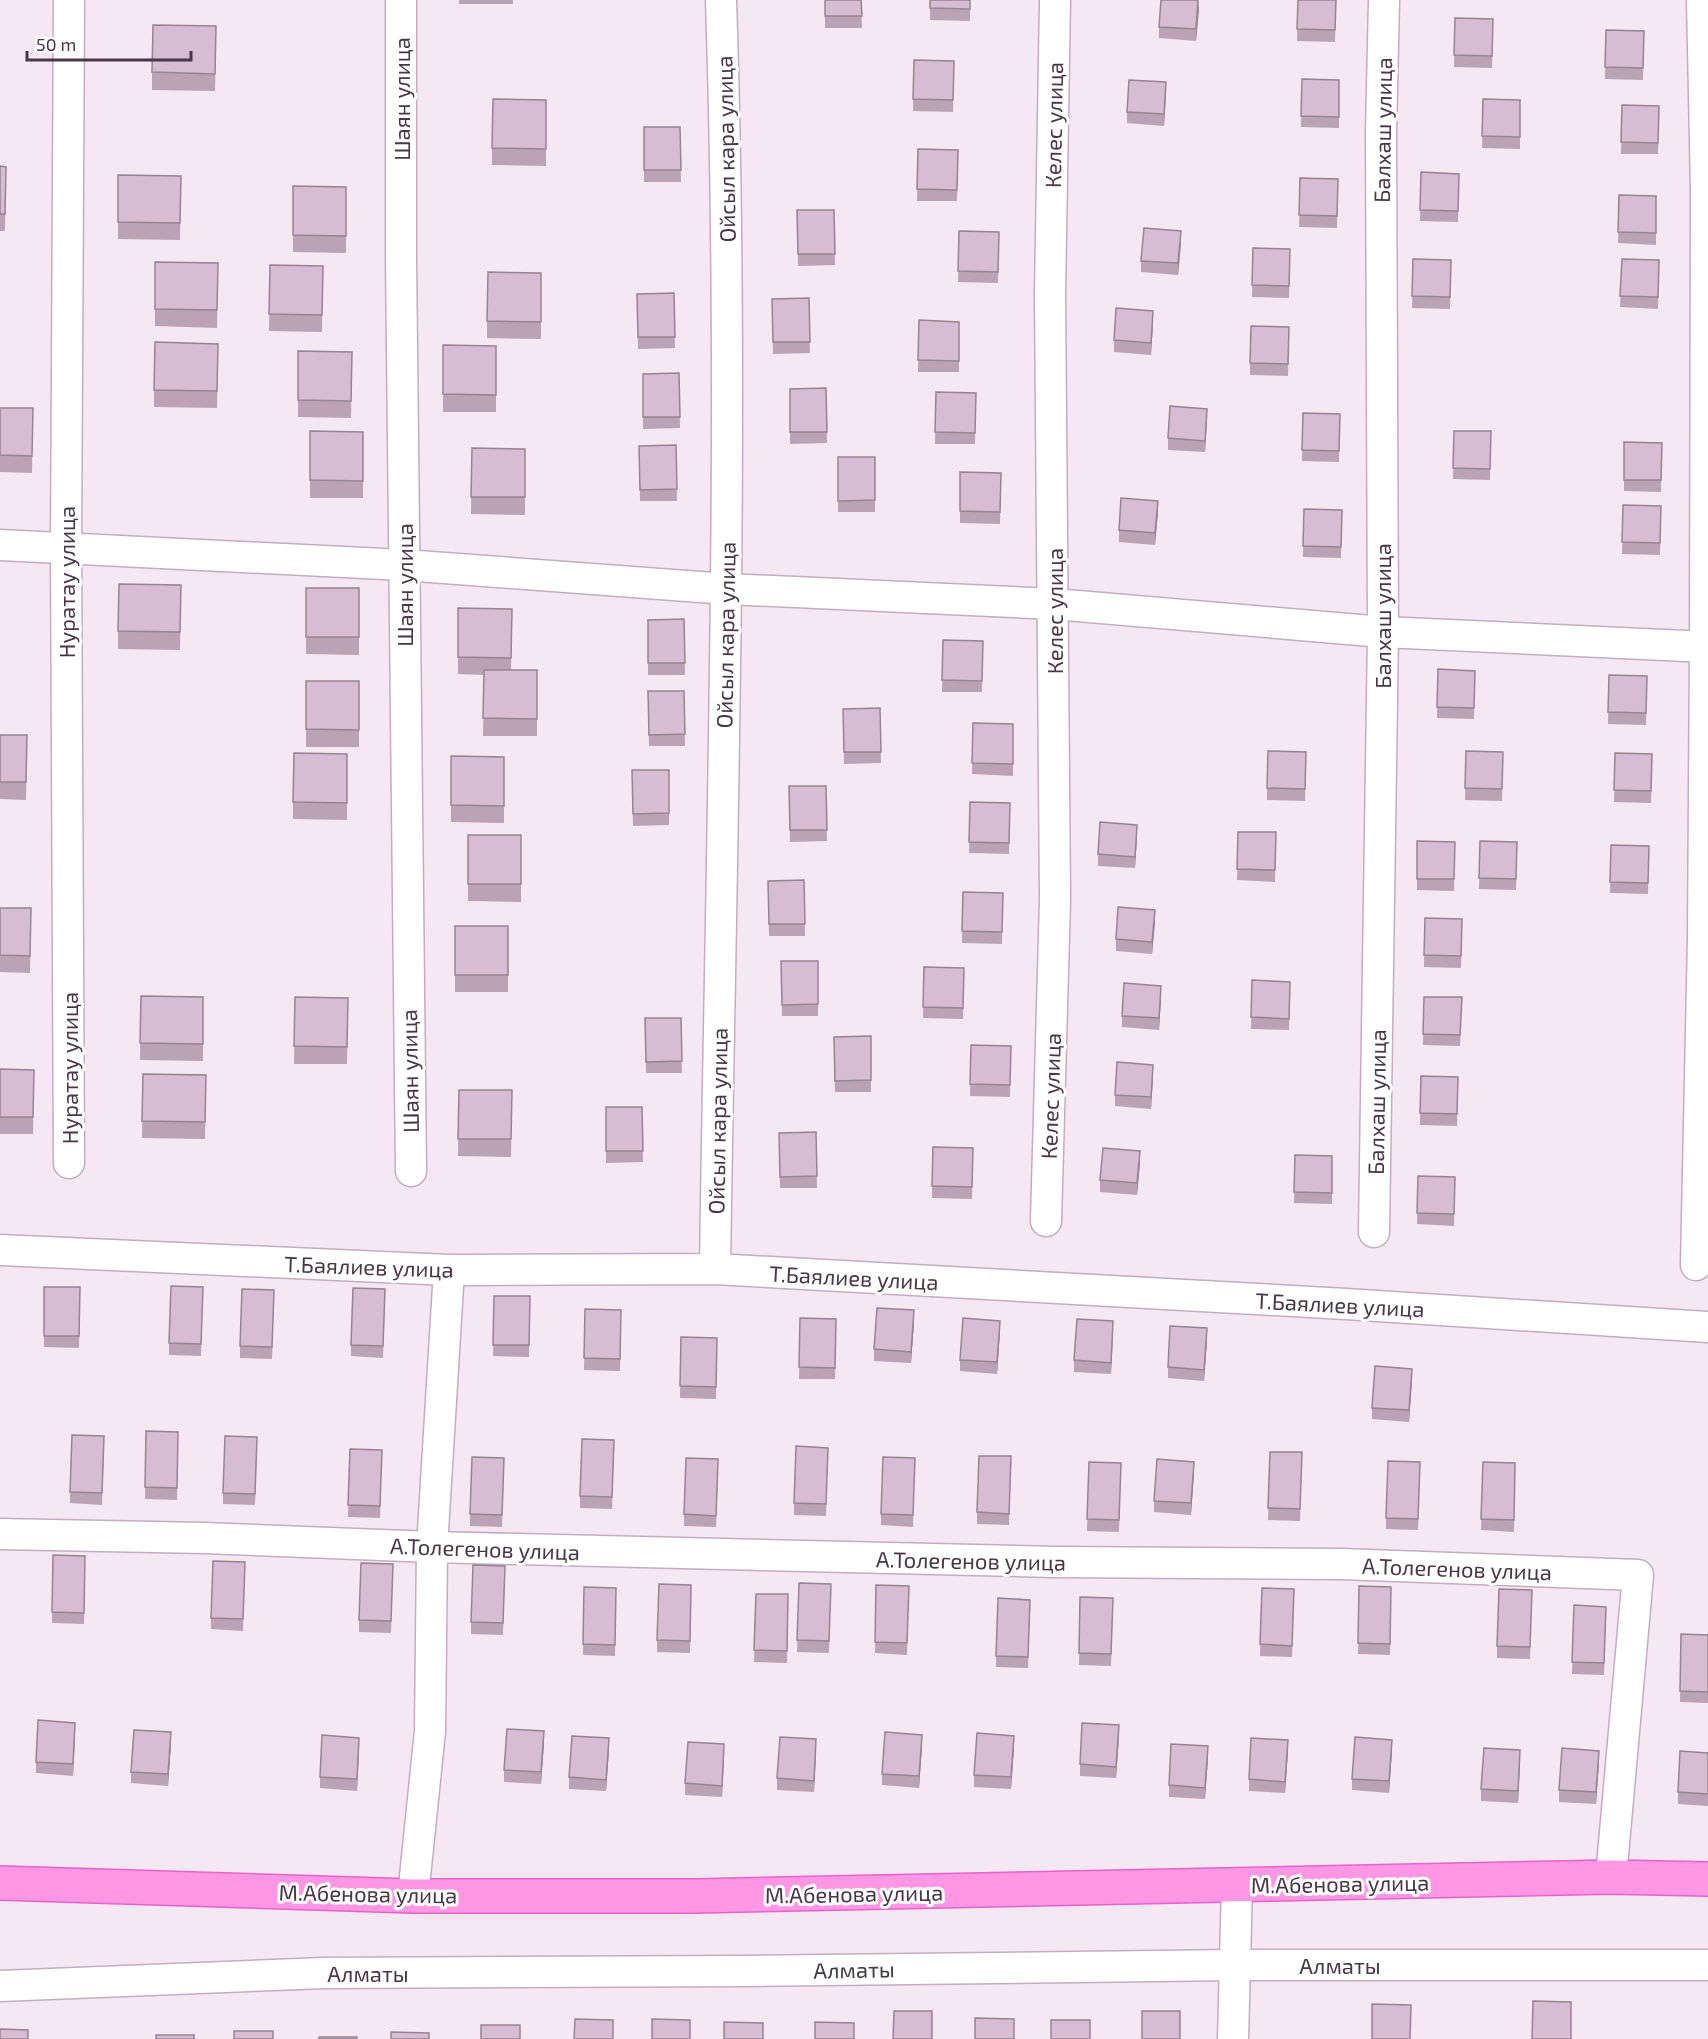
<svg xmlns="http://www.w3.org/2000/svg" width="1708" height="2039" viewBox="0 0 1708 2039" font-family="'Exo 2',sans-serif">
  <rect width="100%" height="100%" fill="#f5e8f2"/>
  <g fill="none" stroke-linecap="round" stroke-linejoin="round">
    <defs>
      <path id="minor" d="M401,0V257L411,1171
        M0,545L404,565L727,589L1054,604L1383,632L1708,647
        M69,1163L66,549L69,0
        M1046,1221L1055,900L1050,294L1055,0
        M1374,1232L1383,632L1381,133L1384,0
        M0,1250L449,1270L715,1269L1346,1304L1708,1327
        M1696,1265L1703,938L1705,647L1706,190L1702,0
        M715,1269C721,846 735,423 721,0
        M0,1534L204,1538L432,1547L1055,1562L1341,1564L1638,1575L1611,1877
        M413,1896L430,1731L432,1547L449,1270
        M0,1986L324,1973L744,1971L1235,1965H1708
        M1233,2039L1237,1885"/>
      <path id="major" d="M0,1883L413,1896H694L1611,1877L1708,1879"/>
    </defs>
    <use href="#minor" stroke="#c4adbf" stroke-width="33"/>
    <use href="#major" stroke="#e962ca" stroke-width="36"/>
    <use href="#minor" stroke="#fff" stroke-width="30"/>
    <use href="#major" stroke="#ff97e5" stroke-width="33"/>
  </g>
  <path fill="#b9a3b5" d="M459,0H513V4H459Z
    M825,0H861L862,28H825Z
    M930,0H970V21L930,20Z
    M1298,0H1336L1335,42L1297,41Z
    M1199,9L1196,41L1159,38V27Z
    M1455,18L1493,19L1492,68L1454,67Z
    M216,26L215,91L152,90V72Z
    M1606,30L1644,31L1643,80L1605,79Z
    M914,60L954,61L953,112L913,111Z
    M1302,79L1339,80V128L1301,127Z
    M1166,94L1164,126L1127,123V112Z
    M1483,99L1520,100V149L1482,148Z
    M546,100V166L492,165V148Z
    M1622,105L1659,106L1658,154H1621Z
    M644,127H680L681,182H644Z
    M918,149L958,150L957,201H917Z
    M0,166L6,167L5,231H0Z
    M1421,172L1459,174L1458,222L1420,221Z
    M181,176L180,240L118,239V222Z
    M1300,178L1338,179L1337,228L1299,227Z
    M346,187V253L293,252V235Z
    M1619,195L1656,196V245L1618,243Z
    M797,210H834L835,265L798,266Z
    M959,231L999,232L998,283L958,282Z
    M1181,243L1178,275L1141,272V261Z
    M1253,248L1290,249L1289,298L1252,297Z
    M1413,259L1451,260L1450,309L1412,308Z
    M1622,259L1659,260L1658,309L1620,307Z
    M155,262L218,263L217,328L155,326Z
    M270,265L323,266L322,332L269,331Z
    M541,273V339L487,338V321Z
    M674,293L675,348L638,349L637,294Z
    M809,298L810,353L773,354L772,299Z
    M919,320L959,322V372H918Z
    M1153,323L1151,355L1114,352V340Z
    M1289,327L1288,376L1250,375V363Z
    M218,344L217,408L154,407V390Z
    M443,345L496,346V412H443Z
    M298,351L352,352L351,418L298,417Z
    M679,373L680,428L643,429V374Z
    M826,388L827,443L790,444V389Z
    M936,392L976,393L975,444H935Z
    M0,408H33L32,473L0,472Z
    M1303,413L1340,414L1339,462L1302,461Z
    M1207,420L1205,452L1168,450V438Z
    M310,431L363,432V498H310Z
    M1454,431H1491L1490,480L1453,479Z
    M1624,442L1662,443L1661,492L1624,491Z
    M676,445L677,501H640L639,446Z
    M472,448L525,449V515L471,514Z
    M838,457H875V512H838Z
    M960,472L1001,473L1000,524L960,523Z
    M1623,505L1661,506L1660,555L1622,554Z
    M1304,509L1342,510L1341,558L1303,557Z
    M1158,512L1155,545L1119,542V530Z
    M181,585L180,650L118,649V631Z
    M306,588H359V655L306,654Z
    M458,608L512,609L511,670H537V736H483L484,675L458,674Z
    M684,619L685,675H648V620Z
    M943,640L983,641L982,692H942Z
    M1438,669L1475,671L1474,719L1437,718Z
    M1609,675L1647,676L1646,725L1608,724Z
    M306,681H359V747H306Z
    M648,691H684L685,746H649Z
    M880,708L881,763L844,764L843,709Z
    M973,723L1013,724V776L972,774Z
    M0,735H27L26,800L0,799Z
    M1466,751L1503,752L1502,801L1465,800Z
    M1306,752L1305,801L1267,800V788Z
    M1615,753L1652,754L1651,803L1614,802Z
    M347,754V820L293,819V802Z
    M451,756L504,757V823L451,822Z
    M632,770H669V825L633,826Z
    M789,786H826L827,841L790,842Z
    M970,802L1010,803L1009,854L969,853Z
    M1238,832H1276L1275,882L1237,880Z
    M468,835H521V902L468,901Z
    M1137,836L1135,868L1098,866V854Z
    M1417,841L1455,842L1454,891L1417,890Z
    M1480,841L1517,842L1516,890L1479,889Z
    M1611,845L1649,846L1648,894L1610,893Z
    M804,880L805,936H769L768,881Z
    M963,892L1003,893L1002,944L962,943Z
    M0,908H31L30,973L0,972Z
    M1425,918L1462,919L1461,968L1424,967Z
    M1155,922L1152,954L1116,951V939Z
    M508,926V992H455V975Z
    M781,961H818V1016H782Z
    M924,967L964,968L963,1019L923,1018Z
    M1252,980L1290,982L1289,1030L1251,1029Z
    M141,996L203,997V1061L140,1060Z
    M295,997L348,998L347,1064H294Z
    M1424,997H1462L1460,1046L1423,1045Z
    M1161,998L1159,1030L1122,1027V1016Z
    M645,1018H681L682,1073H646Z
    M871,1036V1092H835L834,1037Z
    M971,1045L1011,1046L1010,1097L970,1096Z
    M0,1069L34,1070L33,1134H0Z
    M143,1074L206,1075L205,1139L142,1138Z
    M1421,1076L1458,1077L1457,1126L1420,1125Z
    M1153,1077L1151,1109L1115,1106V1095Z
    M459,1090H512L511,1157L458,1156Z
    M606,1107H642L643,1162L606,1163Z
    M816,1132L817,1188H780L779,1133Z
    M933,1147L973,1148L972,1199L932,1198Z
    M1295,1155L1332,1156V1204L1294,1203Z
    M1140,1163L1137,1195L1100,1192V1180Z
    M1418,1176L1455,1177L1454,1226L1417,1224Z
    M44,1287H80L79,1348L44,1347Z
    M274,1290L272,1359L240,1358V1346Z
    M494,1296H530L529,1357L493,1356Z
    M203,1299L201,1356L169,1355V1343Z
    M385,1301L383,1358L351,1356V1345Z
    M585,1309L621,1310L620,1371L584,1370Z
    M800,1318L836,1319L835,1379H799Z
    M914,1322L911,1363L874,1361V1349Z
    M1000,1332L997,1374L960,1371V1360Z
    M1113,1333L1111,1374L1074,1372V1360Z
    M681,1337L717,1338L716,1399L680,1398Z
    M1207,1340L1204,1381L1168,1378V1367Z
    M1412,1380L1409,1422L1372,1419V1408Z
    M146,1431L178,1432L177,1500L145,1499Z
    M104,1448L102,1505L70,1503V1492Z
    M257,1448L255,1505L223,1504V1493Z
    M828,1448L826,1516L794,1515V1503Z
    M350,1449L382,1450L380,1518L348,1517Z
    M614,1452L612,1509L580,1508V1496Z
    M1270,1452H1302L1300,1521L1268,1520Z
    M1011,1456L1009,1525L977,1524V1512Z
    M915,1458L913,1527L881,1525V1514Z
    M1089,1462L1121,1463L1119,1532L1087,1531Z
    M1420,1462L1418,1530L1386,1529V1518Z
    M1483,1462L1515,1463L1514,1532L1481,1530Z
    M504,1470L502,1527L470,1526V1514Z
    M718,1470L716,1527L684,1526V1514Z
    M1194,1473L1191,1515L1154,1512V1501Z
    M53,1555L85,1556L84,1624L52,1623Z
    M393,1564L391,1633L359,1632V1620Z
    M505,1566L503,1635L471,1634V1622Z
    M245,1574L243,1631L211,1629V1618Z
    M799,1583L831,1584L829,1653L797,1652Z
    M691,1585L690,1653L657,1652V1640Z
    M876,1585L909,1586L907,1655L875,1653Z
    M1359,1586L1391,1587L1390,1655L1358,1654Z
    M584,1587L616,1588L615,1656L583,1655Z
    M1262,1588L1294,1589L1292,1657L1260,1656Z
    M1532,1590L1530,1659L1497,1658V1646Z
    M756,1594H788L787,1663L754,1662Z
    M1080,1597L1113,1598L1111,1666L1079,1665Z
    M1574,1605L1606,1607L1604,1675L1572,1674Z
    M1030,1611L1028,1668L996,1667V1656Z
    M1681,1634L1708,1635V1703L1680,1702Z
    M75,1734L73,1776L36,1773V1762Z
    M1119,1737L1116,1778L1080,1776V1764Z
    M544,1743L541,1784L504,1782V1770Z
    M171,1744L168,1786L131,1783V1772Z
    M922,1746L919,1788L882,1785V1774Z
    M1014,1747L1011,1789L974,1787V1775Z
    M359,1749L357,1791L320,1788V1777Z
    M609,1750L606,1791L569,1789V1777Z
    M816,1751L814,1792L777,1790V1778Z
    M1392,1751L1389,1793L1352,1790V1779Z
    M1288,1752L1285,1793L1249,1791V1779Z
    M1708,1753V1806L1678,1804V1792Z
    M724,1756L722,1797L685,1795V1783Z
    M1208,1758L1205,1799L1169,1797V1785Z
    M1520,1762L1518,1803L1481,1801V1789Z
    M1599,1762L1596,1804L1559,1802V1790Z"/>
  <path fill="#968494" d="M1199,0V9L1196,41V29Z
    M1166,82V94L1164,126V114Z
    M1181,231V243L1178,275V263Z
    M1153,311V323L1151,355V343Z
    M1207,409V420L1205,452V441Z
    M1158,501V512L1155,545V533Z
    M1137,825V836L1135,868V857Z
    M1155,910V922L1152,954V942Z
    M1161,986V998L1159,1030V1018Z
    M1153,1065V1077L1151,1109V1097Z
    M1140,1151V1163L1137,1195V1183Z
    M914,1310V1322L911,1363V1352Z
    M1000,1321V1332L997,1374V1362Z
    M1113,1321V1333L1111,1374V1363Z
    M1207,1328V1340L1204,1381V1370Z
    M1412,1369V1380L1409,1422V1410Z
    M1194,1462V1473L1191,1515V1503Z
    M75,1723V1734L73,1776V1764Z
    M1119,1725V1737L1116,1778V1767Z
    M544,1731V1743L541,1784V1772Z
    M171,1732V1744L168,1786V1774Z
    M922,1735V1746L919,1788V1776Z
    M1014,1736V1747L1011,1789V1777Z
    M359,1738V1749L357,1791V1779Z
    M609,1738V1750L606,1791V1780Z
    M816,1739V1751L814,1792V1781Z
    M1288,1740V1752L1285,1793V1782Z
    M1392,1740V1751L1389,1793V1781Z
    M724,1744V1756L722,1797V1786Z
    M1208,1746V1758L1205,1799V1788Z
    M1520,1750V1762L1518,1803V1791Z
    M1599,1751V1762L1596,1804V1792Z"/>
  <path fill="#d7bdd3" stroke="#968494" stroke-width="1.5" d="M825,0H861L862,16H825Z
    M930,0H970V9L930,8Z
    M1161,0H1198L1196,29L1159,27Z
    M1298,0H1336L1335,30L1297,29Z
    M1455,18L1493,19L1492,56L1454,55Z
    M153,25L216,26L215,74L152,72Z
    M1606,30L1644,31L1643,68L1605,67Z
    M914,60L954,61L953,100L913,99Z
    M1302,79L1339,80V117L1301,116Z
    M1129,80L1166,82L1164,114L1127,112Z
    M493,99L546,100V149L492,148Z
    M1483,99L1520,100V137L1482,136Z
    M1622,105L1659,106L1658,143L1621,142Z
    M644,127H680L681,170H644Z
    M918,149L958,150L957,190L917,189Z
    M0,166L6,167L5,214H0Z
    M1421,172L1459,174L1458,211L1420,210Z
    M118,175L181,176L180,223L118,222Z
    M1300,178L1338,179L1337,216L1299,215Z
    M293,186L346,187V236L293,235Z
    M1619,195L1656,196V233L1618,232Z
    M797,210H834L835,254H798Z
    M1144,228L1181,231L1178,263L1141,261Z
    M959,231L999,232L998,272L958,271Z
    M1253,248L1290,249L1289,286L1252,285Z
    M1413,259L1451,260L1450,297L1412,296Z
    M1622,259L1659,260L1658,297L1620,296Z
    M155,262L218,263L217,310L155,309Z
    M270,265L323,266L322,315L269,314Z
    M488,272L541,273V322L487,321Z
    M674,293L675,337H638L637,294Z
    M809,298L810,342H773L772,299Z
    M1116,308L1153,311L1151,343L1114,340Z
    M919,320L959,322V361L918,360Z
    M1251,326L1289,327L1288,364L1250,363Z
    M155,342L218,344L217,391L154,390Z
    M443,345L496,346V395L443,394Z
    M298,351L352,352L351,401L298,400Z
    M679,373L680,417H643V374Z
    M826,388L827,432H790V389Z
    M936,392L976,393L975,433L935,432Z
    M1170,406L1207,409L1205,441L1168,438Z
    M0,408H33L32,456L0,455Z
    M1303,413L1340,414L1339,451L1302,450Z
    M310,431L363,432V481L310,480Z
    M1454,431H1491L1490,469L1453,468Z
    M1624,442L1662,443L1661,480H1624Z
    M676,445L677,489L640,490L639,446Z
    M472,448L525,449V497H471Z
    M838,457H875V500L838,501Z
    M960,472L1001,473L1000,512L960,511Z
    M1121,498L1158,501L1155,533L1119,530Z
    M1623,505L1661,506L1660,543L1622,542Z
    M1304,509L1342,510L1341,547L1303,546Z
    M119,584L181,585L180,632L118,631Z
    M306,588H359V637H306Z
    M458,608L512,609L511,658L458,657Z
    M684,619L685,663H648V620Z
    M943,640L983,641L982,681L942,680Z
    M1438,669L1475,671L1474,708L1437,707Z
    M484,670H537V719L483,718Z
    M1609,675L1647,676L1646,713L1608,712Z
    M306,681H359V730L306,729Z
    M648,691H684L685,734L649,735Z
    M880,708L881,752H844L843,709Z
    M973,723L1013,724V764L972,763Z
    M0,735H27L26,782H0Z
    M1268,751L1306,752L1305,789L1267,788Z
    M1466,751L1503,752L1502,789L1465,788Z
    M294,753L347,754V803L293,802Z
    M1615,753L1652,754L1651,791L1614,790Z
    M451,756L504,757V806L451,805Z
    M632,770H669V813L633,814Z
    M789,786H826L827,830H790Z
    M970,802L1010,803L1009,843L969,842Z
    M1100,822L1137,825L1135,857L1098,854Z
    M1238,832H1276L1275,870L1237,869Z
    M468,835H521V884H468Z
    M1417,841L1455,842L1454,879H1417Z
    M1480,841L1517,842L1516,879L1479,878Z
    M1611,845L1649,846L1648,883L1610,882Z
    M804,880L805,924H769L768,881Z
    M963,892L1003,893L1002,932L962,931Z
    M1118,907L1155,910L1152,942L1116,939Z
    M0,908H31L30,956L0,955Z
    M1425,918L1462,919L1461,956L1424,955Z
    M455,926H508V975H455Z
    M781,961H818V1004L782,1005Z
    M924,967L964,968L963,1008L923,1007Z
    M1252,980L1290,982L1289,1019L1251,1017Z
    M1124,983L1161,986L1159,1018L1122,1016Z
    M141,996L203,997V1044L140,1043Z
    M295,997L348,998L347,1047L294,1046Z
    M1424,997H1462L1460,1035L1423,1034Z
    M645,1018H681L682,1061L646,1062Z
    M871,1036V1080L835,1081L834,1037Z
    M971,1045L1011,1046L1010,1085L970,1084Z
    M1117,1062L1153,1065L1151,1097L1115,1095Z
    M0,1069L34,1070L33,1117H0Z
    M143,1074L206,1075L205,1122L142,1121Z
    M1421,1076L1458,1077L1457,1114L1420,1113Z
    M459,1090H512L511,1139H458Z
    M606,1107H642L643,1151H606Z
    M816,1132L817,1176L780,1177L779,1133Z
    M933,1147L973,1148L972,1187L932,1186Z
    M1103,1148L1140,1151L1137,1183L1100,1180Z
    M1295,1155L1332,1156V1193L1294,1192Z
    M1418,1176L1455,1177L1454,1214L1417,1213Z
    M171,1286L203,1287L201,1344L169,1343Z
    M44,1287H80L79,1336H44Z
    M353,1288L385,1289L383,1346L351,1345Z
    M242,1289L274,1290L272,1347L240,1346Z
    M494,1296H530L529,1345H493Z
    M877,1308L914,1310L911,1352L874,1349Z
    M585,1309L621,1310L620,1359L584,1358Z
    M800,1318L836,1319L835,1368L799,1367Z
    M963,1318L1000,1321L997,1362L960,1360Z
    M1077,1319L1113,1321L1111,1363L1074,1360Z
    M1170,1326L1207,1328L1204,1370L1168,1367Z
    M681,1337L717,1338L716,1387L680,1386Z
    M1375,1366L1412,1369L1409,1410L1372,1408Z
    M146,1431L178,1432L177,1488L145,1487Z
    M72,1435L104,1436L102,1493L70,1492Z
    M225,1436L257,1437L255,1494L223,1493Z
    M582,1439L614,1440L612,1497L580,1496Z
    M796,1446L828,1448L826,1504L794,1503Z
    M350,1449L382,1450L380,1506L348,1505Z
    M1270,1452H1302L1300,1509L1268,1508Z
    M979,1456H1011L1009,1514L977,1512Z
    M472,1457L504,1458L502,1515L470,1514Z
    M883,1457L915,1458L913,1515L881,1514Z
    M686,1458L718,1459L716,1516L684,1514Z
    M1157,1459L1194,1462L1191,1503L1154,1501Z
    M1388,1461L1420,1462L1418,1519L1386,1518Z
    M1089,1462L1121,1463L1119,1520L1087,1519Z
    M1483,1462L1515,1463L1514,1520L1481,1519Z
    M53,1555L85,1556L84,1613L52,1612Z
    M213,1561L245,1562L243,1619L211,1618Z
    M361,1563L393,1564L391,1621L359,1620Z
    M473,1565L505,1566L503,1623L471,1622Z
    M799,1583L831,1584L829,1641L797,1640Z
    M659,1584L691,1585L690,1641L657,1640Z
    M876,1585L909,1586L907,1643L875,1642Z
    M1359,1586L1391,1587L1390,1644L1358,1643Z
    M584,1587L616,1588L615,1645L583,1644Z
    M1262,1588L1294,1589L1292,1646L1260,1644Z
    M1499,1589L1532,1590L1530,1647L1497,1646Z
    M756,1594H788L787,1651L754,1650Z
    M1080,1597L1113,1598L1111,1654L1079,1653Z
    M998,1598L1030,1600L1028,1657L996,1656Z
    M1574,1605L1606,1607L1604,1663L1572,1662Z
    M1681,1634L1708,1635V1692L1680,1691Z
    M38,1720L75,1723L73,1764L36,1762Z
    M1082,1723L1119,1725L1116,1767L1080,1764Z
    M507,1729L544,1731L541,1772L504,1770Z
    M134,1730L171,1732L168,1774L131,1772Z
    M885,1732L922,1735L919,1776L882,1774Z
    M977,1733L1014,1736L1011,1777L974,1775Z
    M322,1735L359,1738L357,1779L320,1777Z
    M572,1736L609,1738L606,1780L569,1777Z
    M780,1737L816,1739L814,1781L777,1778Z
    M1355,1737L1392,1740L1389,1781L1352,1779Z
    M1251,1738L1288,1740L1285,1782L1249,1779Z
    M688,1742L724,1744L722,1786L685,1783Z
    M1171,1744L1208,1746L1205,1788L1169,1785Z
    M1484,1748L1520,1750L1518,1791L1481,1789Z
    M1562,1748L1599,1751L1596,1792L1559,1790Z
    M1680,1751L1708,1753V1794L1678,1792Z
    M1533,2001L1571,2002V2039H1532Z
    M1372,2004L1411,2005L1410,2039H1372Z
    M894,2011H932V2039H893Z
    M1142,2011H1180V2039H1142Z
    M975,2018L1014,2019V2039H975Z
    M575,2019L613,2020V2039H574Z
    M652,2019L690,2020V2039H652Z
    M1051,2020H1090V2039H1051Z
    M724,2022L763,2023V2039H724Z
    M815,2022L854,2023V2039H815Z
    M481,2025H520V2039H481Z
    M0,2029L28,2030V2039H0Z
    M234,2031H273V2039H234Z
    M391,2032L429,2033V2039H391Z
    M156,2035H194V2039H156Z
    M319,2037H357V2039H319Z"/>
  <g text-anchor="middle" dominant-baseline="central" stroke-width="6" stroke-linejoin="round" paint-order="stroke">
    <g font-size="22" fill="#493646" stroke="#fff">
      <text transform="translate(401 99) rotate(-90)">Шаян улица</text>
      <text transform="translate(1053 125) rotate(-89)">Келес улица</text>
      <text transform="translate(1382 130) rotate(-89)">Балхаш улица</text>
      <text transform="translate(725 149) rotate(-91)">Ойсыл кара улица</text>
      <text transform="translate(66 582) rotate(-90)">Нуратау улица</text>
      <text transform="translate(404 585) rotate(-90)">Шаян улица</text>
      <text transform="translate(1054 611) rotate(-90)">Келес улица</text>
      <text transform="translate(1382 616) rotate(-90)">Балхаш улица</text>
      <text transform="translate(725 635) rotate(-89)">Ойсыл кара улица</text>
      <text transform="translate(69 1068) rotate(-90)">Нуратау улица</text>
      <text transform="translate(409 1071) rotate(-91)">Шаян улица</text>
      <text transform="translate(1050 1096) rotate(-88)">Келес улица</text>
      <text transform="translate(1376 1102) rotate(-89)">Балхаш улица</text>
      <text transform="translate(717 1121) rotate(-89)">Ойсыл кара улица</text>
      <text transform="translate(369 1266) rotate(2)">Т.Баялиев улица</text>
      <text transform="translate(854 1277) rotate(3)">Т.Баялиев улица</text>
      <text transform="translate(1340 1304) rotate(3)">Т.Баялиев улица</text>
      <text transform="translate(485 1548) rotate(2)">А.Толегенов улица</text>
      <text transform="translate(971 1560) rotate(1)">А.Толегенов улица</text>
      <text transform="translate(1457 1568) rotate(2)">А.Толегенов улица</text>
      <text transform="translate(1340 1883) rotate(-1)">М.Абенова улица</text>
      <text transform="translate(368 1893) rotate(1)">М.Абенова улица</text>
      <text transform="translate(854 1893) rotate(-1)">М.Абенова улица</text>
      <text x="1340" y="1965">Алматы</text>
      <text transform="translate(854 1969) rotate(-1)">Алматы</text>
      <text x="368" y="1973">Алматы</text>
    </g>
  </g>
  <path d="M27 51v9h164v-9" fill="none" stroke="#493646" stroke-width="3"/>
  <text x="36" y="51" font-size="18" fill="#493646" stroke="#ffffff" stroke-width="4.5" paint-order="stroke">50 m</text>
</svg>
